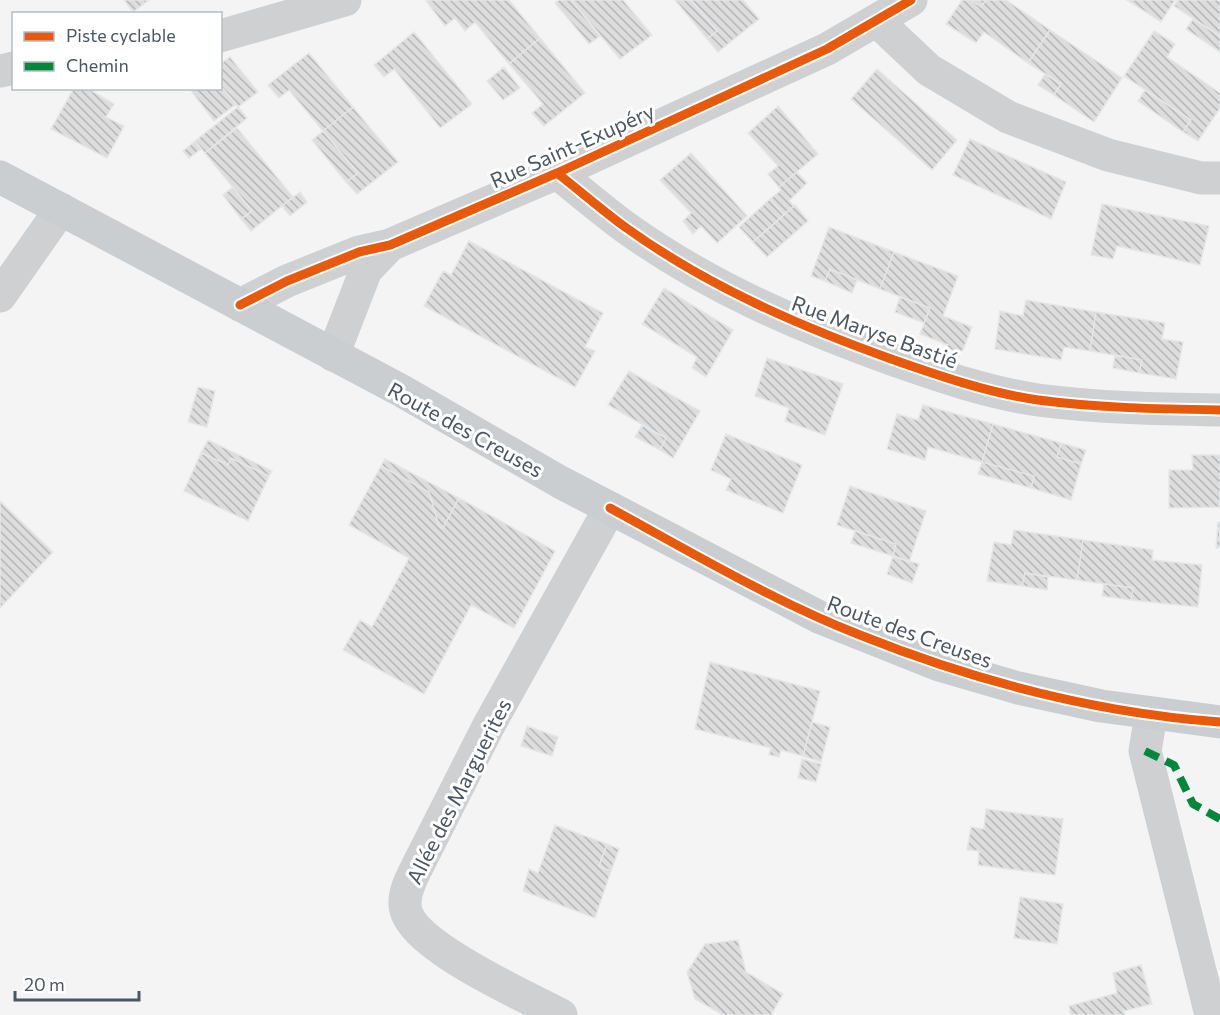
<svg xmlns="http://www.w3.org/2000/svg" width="1220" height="1015" viewBox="0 0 1220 1015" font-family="Commissioner,sans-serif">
  <defs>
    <pattern id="building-back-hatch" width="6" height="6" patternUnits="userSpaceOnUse" patternTransform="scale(1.5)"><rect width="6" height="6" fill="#ddddde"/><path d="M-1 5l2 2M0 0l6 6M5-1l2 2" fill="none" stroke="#b5b6b7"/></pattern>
  </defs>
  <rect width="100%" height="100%" fill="#f4f4f4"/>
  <path fill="url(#building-back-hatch)" stroke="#e5e6e7" stroke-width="1.5" d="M124,0H149L133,12Z
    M429,0H509L540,38L509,64L475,22L465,31L455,18L445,26L426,1Z
    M559,0H571L600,36L589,44L555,3Z
    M571,0H623L652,35L620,59Z
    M675,0H691L717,31L707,39Z
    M691,0H743L759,19L718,52L707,39L717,31Z
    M962,0H971L981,7L986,0H1006L1050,30L1028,63L984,32L976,43L946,24Z
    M971,0H986L981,7Z
    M1127,0H1175L1161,22Z
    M1178,0H1220V36L1174,6Z
    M1193,19L1220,36V52L1186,29Z
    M1050,30L1122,78L1094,122L1054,95L1061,84L1028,63Z
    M1154,31L1175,44L1167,57L1220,93V108L1198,141L1183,132L1191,120L1124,76Z
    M414,32L472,104L440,128L394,69L384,77L374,65Z
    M540,38L585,93L544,126L532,113L543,104L509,64Z
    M309,53L353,107L323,131L289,90L279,98L268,85Z
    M230,57L258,92L238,107L220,85V64Z
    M504,67L520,88L503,100L487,81Z
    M877,69L957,140L932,170L851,99Z
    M1045,74L1061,84L1054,95L1038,85Z
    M220,85L236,104L214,121L189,88H220Z
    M74,88H87L114,104L106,117L124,126L107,158L51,129Z
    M1145,90L1191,120L1183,132L1138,101Z
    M778,106L818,154L779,187L768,174L778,166L748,133Z
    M238,107L247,118L205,153L195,141Z
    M353,107L398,162L357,194L346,182L358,173L323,131Z
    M237,128L293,197L251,231L241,219L252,211L205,153Z
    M323,131L358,173L346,182L312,140Z
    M970,139L1066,182L1051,219L953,175Z
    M195,141L201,149L189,158L183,151Z
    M691,153L747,216L717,243L701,226L693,234L683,221L691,213L660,180Z
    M797,172L807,183L789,201L794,206L784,215L770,199L781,190L779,187Z
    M233,187L252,211L241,219L223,195Z
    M300,192L307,202L290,216L282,206Z
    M770,199L784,215L753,242L739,227Z
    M1102,204L1209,226L1200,265L1117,246L1113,259L1091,255Z
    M795,205L808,221L767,257L753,242Z
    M829,227L894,252L880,289L830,269L825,281L811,276Z
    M469,241L603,313L585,347L595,351L575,387L424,306L443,271L451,275Z
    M894,252L958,276L943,316L972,327L963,350L959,353L947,348L948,345L920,334L930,308L880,289Z
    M830,269L857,280L852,293L825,281Z
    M664,288L733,330L706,377L692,368L697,357L642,324Z
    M900,297L930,308L924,323L895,312Z
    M1026,300L1096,312L1090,351L1064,347L1061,360L995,349L1000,311L1023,316Z
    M1096,312L1165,323L1162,339L1183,342L1176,379L1139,373L1142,360L1090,351Z
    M1115,355L1142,360L1139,373L1113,368Z
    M767,358L843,384L825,435L785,421L789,408L755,396Z
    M629,371L700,411L673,458L660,450L666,438L608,405Z
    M198,387L215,391L207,427L188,422Z
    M923,405L993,424L982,462L928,447L925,460L887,449L897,414L918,420Z
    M993,424L1061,443L1057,457L1081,464L1071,500L1031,488L1034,476L982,462Z
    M642,425L666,438L660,450L635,437Z
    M726,434L802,465L783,513L726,490L731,479L711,470Z
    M208,440L272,471L269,476L231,458L228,465L201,453Z
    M1061,443L1086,450L1081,464L1057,457Z
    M201,453L228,465L231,458L269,476L248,521L184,491Z
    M1192,455H1220V507L1169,508V470H1193Z
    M385,459L459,498L443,528L439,526L429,492L381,466Z
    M982,462L1034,476L1031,488L978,474Z
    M381,466L429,492L439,526L443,528L459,498L555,551L514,628L471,605L424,694L343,650L360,620L372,627L409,558L349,525Z
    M850,486L926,511L909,562L893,556L896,544L837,525Z
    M0,501L53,552L0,608Z
    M1218,522H1220V548H1216Z
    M1014,530L1083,540L1077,580L1025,573L1022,586L987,581L994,542L1011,545Z
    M855,531L896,544L893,556L851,543Z
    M1083,540L1153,550L1152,560L1202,565L1198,607L1131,600L1133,588L1077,580Z
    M893,556L919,564L912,583L887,574Z
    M1025,573L1048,577L1047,590L1022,586Z
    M1104,584L1133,588L1131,600L1102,596Z
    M710,662L820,691L803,756L781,750L779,757L769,755L771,748L695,729Z
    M812,722L830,727L821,762L803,756Z
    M527,726L558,737L552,756L521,746Z
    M802,759L821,764L816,782L798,778Z
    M986,809L1063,819L1055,875L978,865L979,851L967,850L971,827L984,829Z
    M555,825L607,844L599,866L611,871L595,918L523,891L529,869L538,873Z
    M607,844L619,849L611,871L599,866Z
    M1020,897L1063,904L1057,944L1014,938Z
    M738,940L746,972L783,994L771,1015H723L695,999L687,972L705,944Z
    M1141,965L1152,1004L1124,1011L1125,1015H1071L1069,1006L1117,993L1113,973Z"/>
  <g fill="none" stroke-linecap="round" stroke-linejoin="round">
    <path stroke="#ced0d2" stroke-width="33" d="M877,21L929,70L1008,117L1108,155L1201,178H1220
      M220,36L345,0
      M0,71L14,68
      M557,173C580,191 602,210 625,227C707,286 799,326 894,360C940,376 989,393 1038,400C1099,408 1159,409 1220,410
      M0,296L61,209
      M240,305L287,281L359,252L390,245L557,173L827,49L911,0
      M333,355L366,270L390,245
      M1151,715L1145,751L1211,1015
      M561,1015C526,996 407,945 405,905C404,891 412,877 418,865L489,725L610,508"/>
    <path stroke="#caced1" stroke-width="33" d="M0,177L402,391L560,482L821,618L939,665L1018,688L1101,706L1220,722"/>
    <path stroke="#00873e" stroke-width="8" stroke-dasharray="15 8" stroke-linecap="butt" d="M1145,751L1174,765L1193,804L1220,819"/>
    <defs>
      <path id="cycleway" d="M557,173C580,191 602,210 625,227C707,286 799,326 894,360C940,376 989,393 1038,400C1099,408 1159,409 1220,410
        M240,305L287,281L359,252L390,245L557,173L827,49L911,0
        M610,508C691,552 773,601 860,635C975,681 1097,713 1220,722"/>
    </defs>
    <use href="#cycleway" stroke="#fff" stroke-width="13"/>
    <use href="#cycleway" stroke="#e8590c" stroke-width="9"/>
  </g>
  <g text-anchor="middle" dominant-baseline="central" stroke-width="6" stroke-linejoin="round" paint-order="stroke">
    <g font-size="21" fill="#4a5661" stroke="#fff">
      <text transform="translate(572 145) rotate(-24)">Rue Saint-Exupéry</text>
      <text transform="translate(875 331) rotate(20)">Rue Maryse Bastié</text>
      <text transform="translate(466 429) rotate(29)">Route des Creuses</text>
      <text transform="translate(910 631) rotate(20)">Route des Creuses</text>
      <text transform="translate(458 791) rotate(-63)">Allée des Marguerites</text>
    </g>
  </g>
  <rect x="12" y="12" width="210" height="78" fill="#ffffff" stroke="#b7bbc0" stroke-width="1.5"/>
  <rect x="24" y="32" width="30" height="9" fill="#e8590c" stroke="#b7bbc0" stroke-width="1.5"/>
  <text x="66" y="42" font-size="18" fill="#4a5661">Piste cyclable</text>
  <rect x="24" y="62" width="30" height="9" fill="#00873e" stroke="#b7bbc0" stroke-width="1.5"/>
  <text x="66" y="72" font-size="18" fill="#4a5661">Chemin</text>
  <path d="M15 991v9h124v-9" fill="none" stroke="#4a5661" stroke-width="3"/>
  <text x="24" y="991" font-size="18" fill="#4a5661" stroke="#ffffff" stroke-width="4.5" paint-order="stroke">20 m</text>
</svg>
